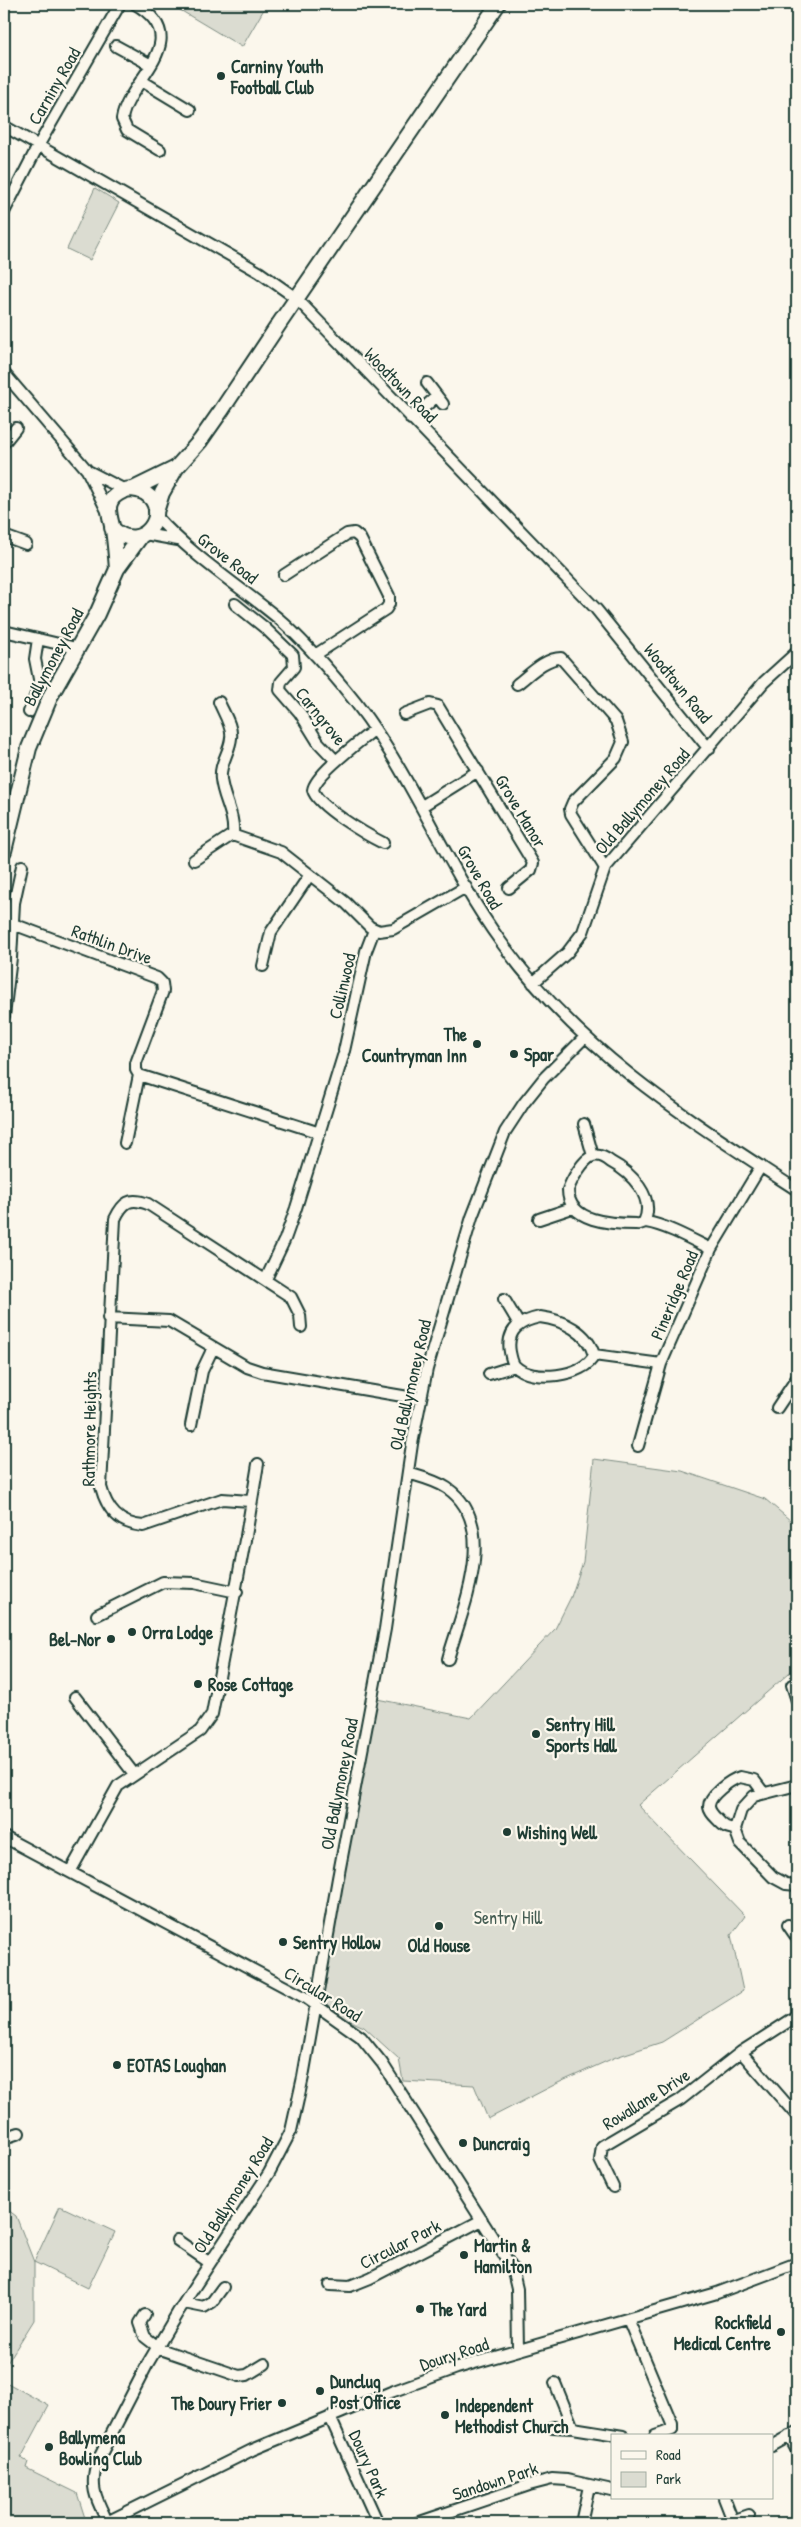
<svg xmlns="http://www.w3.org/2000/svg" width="801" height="2527" viewBox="0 0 801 2527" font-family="'Patrick Hand',sans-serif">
  <rect width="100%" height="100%" fill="#fbf7ec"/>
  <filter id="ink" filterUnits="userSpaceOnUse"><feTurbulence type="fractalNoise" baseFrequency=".02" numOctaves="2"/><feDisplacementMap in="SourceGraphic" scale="10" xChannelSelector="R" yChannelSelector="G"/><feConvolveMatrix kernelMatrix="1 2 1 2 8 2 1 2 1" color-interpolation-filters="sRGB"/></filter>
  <g filter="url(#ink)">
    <path fill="#dbdcd1" stroke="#7d8c82" d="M170,4H267L242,47Z
      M95,188L119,203L90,260L67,249Z
      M594,1459L682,1471L765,1499L797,1526V1666L638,1805L745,1916L731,1935L743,1991L662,2042L616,2057L558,2083L488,2119L474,2085L403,2081L399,2059L364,2027L316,2006L377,1699L471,1718L555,1629L571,1597L583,1562Z
      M60,2206L115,2232L88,2288L34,2262V2320L4,2368V2207L16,2216L34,2262Z
      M4,2381L49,2406L21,2458L28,2462L26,2468L77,2493L85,2518L73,2523H4Z"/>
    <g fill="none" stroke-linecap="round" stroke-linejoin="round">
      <defs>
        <path id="minor" d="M135,4C197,40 128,79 122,119L127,130L160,150
          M116,46L151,65
          M142,81L190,110
          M4,126L259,272L296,298L596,609L709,749
          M4,212L38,146L120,4
          M4,373L87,470L108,513
          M427,383L443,404
          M411,419L437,396
          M4,443L16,428
          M88,471L125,490
          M156,516C192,556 238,585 279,619C303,640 324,664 344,688C409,765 442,861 501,942C581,1053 685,1117 797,1190
          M145,534L178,540
          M4,536L26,544
          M284,575L347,534L354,533L360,538L389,596V604L386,609L315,655
          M235,604L265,628L293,655L294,667L281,682L280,690L300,713L318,742L336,761
          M4,631L76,648
          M517,684C529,675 545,658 561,658L616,721L623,742L616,758L573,802L570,809L571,814L605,868
          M219,702C223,712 233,727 231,738C230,752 219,764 221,779C223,799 235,814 233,835
          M29,712L40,684L35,659L38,639
          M404,714L430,704L438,706L533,863L531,870L509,888
          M375,729C362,740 315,774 313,790C317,806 367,835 383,843
          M422,806L478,771
          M194,860L232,835L281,852L346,903L370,927L379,931L393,929L466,887
          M13,924L157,978L162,983L163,991L136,1063V1070L139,1075L125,1143
          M263,966L271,932L309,876
          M533,983L567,953L583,932L605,868L764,682L797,652
          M4,1016L11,958L14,903L22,866
          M344,1051L366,951L374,930
          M139,1075L320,1133
          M584,1124L593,1156
          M539,1219L572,1208
          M644,1222C656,1197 630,1172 611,1162C606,1158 600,1154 593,1156C583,1159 571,1181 568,1190C568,1222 611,1224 636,1224C640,1225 643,1222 646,1222C666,1225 693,1240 711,1249
          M285,1239L296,1208L343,1056
          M266,1279L284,1241
          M504,1299L519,1324
          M540,1317C563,1320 588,1332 594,1355C585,1377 531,1383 515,1366C512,1363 511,1357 510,1352C506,1330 520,1321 540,1317Z
          M108,1318L169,1321L247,1367L262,1372L420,1399
          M594,1355L661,1364
          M489,1374L515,1366
          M777,1408L797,1378
          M191,1425L202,1371L213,1348
          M638,1446L661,1364L711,1249L761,1166
          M408,1473C421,1477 435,1480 447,1488C501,1525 462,1609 448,1659
          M250,1501L222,1499L143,1526C119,1524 107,1510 101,1487L115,1219C123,1202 130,1197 148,1204L291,1297L300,1315L301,1327
          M246,1536L258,1464
          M97,1615L163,1582L194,1583L237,1592
          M792,1685L797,1701
          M75,1697L134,1774
          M797,1785L754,1796L741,1810L735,1829L740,1843L773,1877L786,1884L797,1885
          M735,1829C727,1828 724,1827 718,1820C715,1817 710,1813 709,1807C708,1796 730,1780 740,1777L754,1780L763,1792
          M4,1837L306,1998L361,2037L382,2063L512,2268L517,2289L518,2350
          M70,1872L118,1786L200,1731L212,1714L245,1540
          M788,1925L797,1938
          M741,2052L797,2116
          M4,2138L19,2133
          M613,2187L600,2160L602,2146L680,2100L741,2052L797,2016
          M177,2240L210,2263
          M330,2285L350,2286L370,2278L482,2220
          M184,2303L204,2307L212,2302L223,2287
          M145,2315L140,2323L145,2337L158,2347
          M628,2319L672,2424V2430L655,2436
          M157,2348L239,2376L247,2375L265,2364
          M555,2383L573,2428L623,2436
          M330,2417L378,2523
          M553,2427L573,2428
          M789,2436L797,2451
          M772,2446L797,2432
          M724,2498L733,2521
          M105,2523L252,2450L391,2392L457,2368L717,2293L797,2263
          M108,2523C97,2500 89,2489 97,2462L148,2363L178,2312L269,2173L291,2131L303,2077L338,1878L385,1629L412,1444L427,1369L472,1217L505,1132L524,1103L544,1078L584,1038
          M417,2523L529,2485L552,2479L567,2480L612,2490
          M581,2523L589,2486
          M726,2523L749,2515"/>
        <path id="major" d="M133,489L176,468
          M156,512L162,493L176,468L200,441L221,411L279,324L498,4
          M112,528C141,557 174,512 145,493C138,489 130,488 123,491C102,500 110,515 113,530C115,543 116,556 117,569
          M4,851L29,748L51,695L97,614L117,569L141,536"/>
      </defs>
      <use href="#minor" stroke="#1f3d34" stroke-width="14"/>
      <use href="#major" stroke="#1f3d34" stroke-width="18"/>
      <use href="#minor" stroke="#fbf7ec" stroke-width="10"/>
      <use href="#major" stroke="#fbf7ec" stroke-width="14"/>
    </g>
  </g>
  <g fill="#1f3d34" stroke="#fbf7ec" stroke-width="2">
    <circle cx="221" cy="76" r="5"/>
    <circle cx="477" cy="1044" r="5"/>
    <circle cx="514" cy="1054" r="5"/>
    <circle cx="132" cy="1632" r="5"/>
    <circle cx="111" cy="1639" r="5"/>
    <circle cx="198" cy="1684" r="5"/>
    <circle cx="536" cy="1734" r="5"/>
    <circle cx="507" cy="1832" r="5"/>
    <circle cx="439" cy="1926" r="5"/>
    <circle cx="283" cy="1942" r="5"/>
    <circle cx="117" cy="2065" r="5"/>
    <circle cx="463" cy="2143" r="5"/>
    <circle cx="464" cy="2255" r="5"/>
    <circle cx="420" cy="2309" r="5"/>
    <circle cx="781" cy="2332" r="5"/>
    <circle cx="320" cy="2391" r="5"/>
    <circle cx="282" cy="2403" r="5"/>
    <circle cx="445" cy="2415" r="5"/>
    <circle cx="49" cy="2447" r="5"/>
  </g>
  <g text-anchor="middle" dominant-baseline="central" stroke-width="4.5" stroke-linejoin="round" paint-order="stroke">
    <g font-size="18" font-weight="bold" fill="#1f3d34" stroke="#fbf7ec" text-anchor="start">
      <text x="231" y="66">Carniny Youth<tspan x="231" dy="21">Football Club</tspan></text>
      <text x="467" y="1034" text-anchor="end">The<tspan x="467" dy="21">Countryman Inn</tspan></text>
      <text x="524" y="1054">Spar</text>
      <text x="142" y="1632">Orra Lodge</text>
      <text x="101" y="1639" text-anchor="end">Bel-Nor</text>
      <text x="208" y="1684">Rose Cottage</text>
      <text x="546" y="1724">Sentry Hill<tspan x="546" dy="21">Sports Hall</tspan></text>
      <text x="517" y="1832">Wishing Well</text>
      <text x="293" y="1942">Sentry Hollow</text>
      <text x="439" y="1945" text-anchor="middle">Old House</text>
      <text x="127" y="2065">EOTAS Loughan</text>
      <text x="473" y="2143">Duncraig</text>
      <text x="474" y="2245">Martin &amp;<tspan x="474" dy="21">Hamilton</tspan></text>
      <text x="430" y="2309">The Yard</text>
      <text x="771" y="2322" text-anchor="end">Rockfield<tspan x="771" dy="21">Medical Centre</tspan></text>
      <text x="330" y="2381">Dunclug<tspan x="330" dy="21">Post Office</tspan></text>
      <text x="272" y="2403" text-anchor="end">The Doury Frier</text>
      <text x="455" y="2405">Independent<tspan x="455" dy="21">Methodist Church</tspan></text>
      <text x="59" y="2437">Ballymena<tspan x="59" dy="21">Bowling Club</tspan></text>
    </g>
    <g font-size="18" fill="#1f3d34" stroke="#fbf7ec">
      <text transform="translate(54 86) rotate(-60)">Carniny Road</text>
      <text transform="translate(401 385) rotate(46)">Woodtown Road</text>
      <text transform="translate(228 558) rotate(38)">Grove Road</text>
      <text transform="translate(53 657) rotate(-62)">Ballymoney Road</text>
      <text transform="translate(678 683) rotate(51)">Woodtown Road</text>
      <text transform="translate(321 716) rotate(51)">Carngrove</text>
      <text transform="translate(642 801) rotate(-49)">Old Ballymoney Road</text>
      <text transform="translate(521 811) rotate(59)">Grove Manor</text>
      <text transform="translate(480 877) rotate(60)">Grove Road</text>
      <text transform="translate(112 944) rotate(20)">Rathlin Drive</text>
      <text transform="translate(342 986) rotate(-77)">Collinwood</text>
      <text transform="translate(674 1295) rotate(-67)">Pineridge Road</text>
      <text transform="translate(410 1385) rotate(-77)">Old Ballymoney Road</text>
      <text transform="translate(89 1429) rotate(-89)">Rathmore Heights</text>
      <text transform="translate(339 1784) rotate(-79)">Old Ballymoney Road</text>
      <text transform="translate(323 1994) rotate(32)">Circular Road</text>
      <text transform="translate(646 2099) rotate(-32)">Rowallane Drive</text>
      <text transform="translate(233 2195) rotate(-58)">Old Ballymoney Road</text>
      <text transform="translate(400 2244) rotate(-27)">Circular Park</text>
      <text transform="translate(454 2354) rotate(-18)">Doury Road</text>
      <text transform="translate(369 2464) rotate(66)">Doury Park</text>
      <text transform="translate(495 2481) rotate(-18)">Sandown Park</text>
    </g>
    <g font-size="18" fill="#455d53" stroke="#fbf7ec">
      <text x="508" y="1917">Sentry Hill</text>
    </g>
  </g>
  <rect width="801" height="2527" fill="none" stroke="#fbf7ec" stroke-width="20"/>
  <rect x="10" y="10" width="781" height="2507" fill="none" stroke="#1f3d34" stroke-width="2" filter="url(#ink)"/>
  <rect x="611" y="2434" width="162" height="65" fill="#fbf7ec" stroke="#a3ada2"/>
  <rect x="621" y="2451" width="25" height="8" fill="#fbf7ec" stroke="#a3ada2"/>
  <text x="656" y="2460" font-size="15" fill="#1f3d34">Road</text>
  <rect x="621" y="2472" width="25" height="15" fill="#dbdcd1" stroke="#a3ada2"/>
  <text x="656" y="2484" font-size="15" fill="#1f3d34">Park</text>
</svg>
